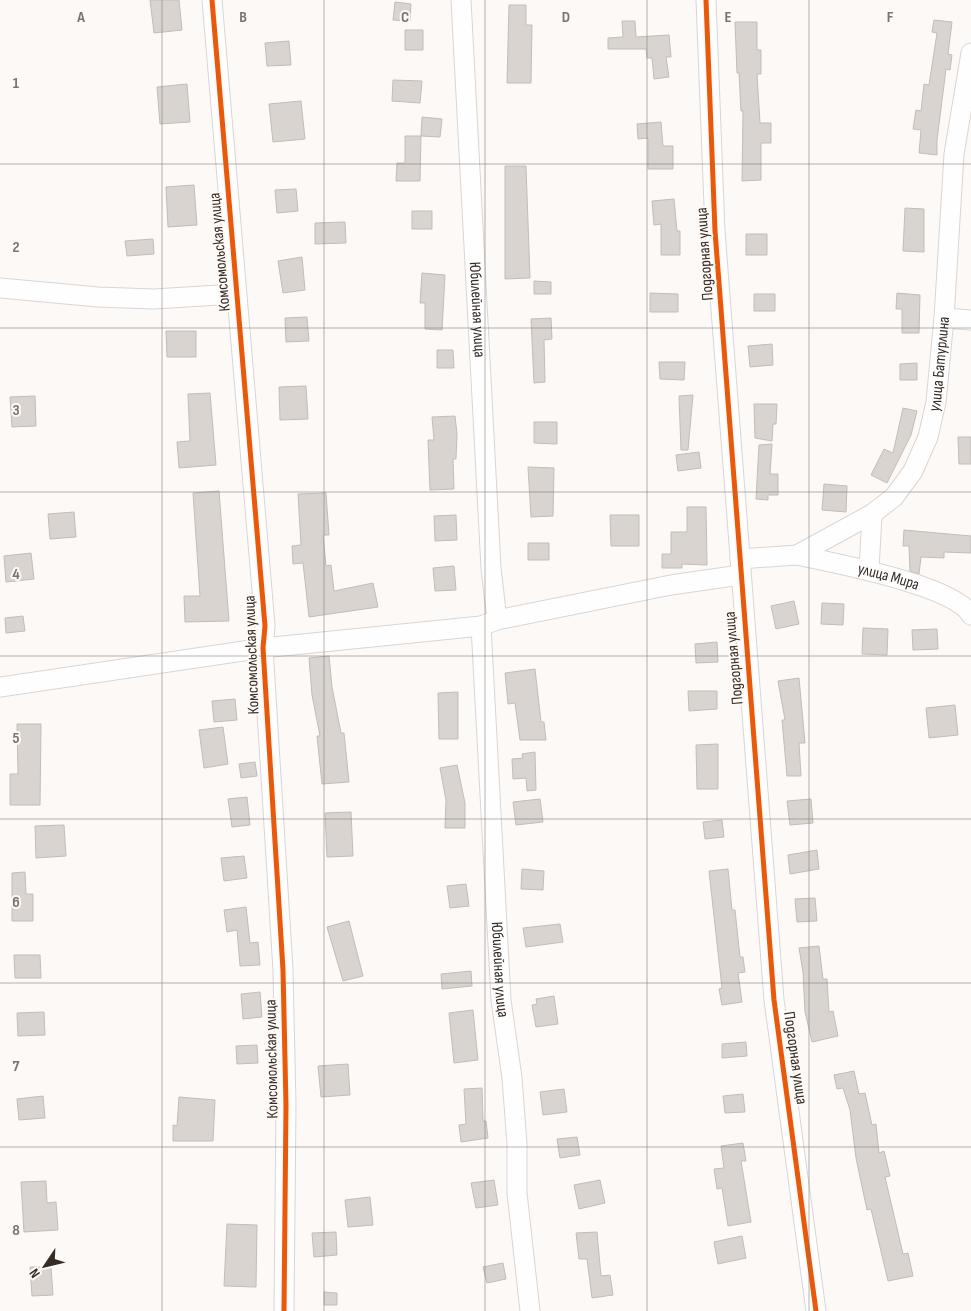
<svg xmlns="http://www.w3.org/2000/svg" width="971" height="1311" viewBox="0 0 971 1311" font-family="'Sofia Sans Condensed',sans-serif">
  <rect width="100%" height="100%" fill="#fcf9f7"/>
  <path fill="#d9d4cf" stroke="#c2bdb8" d="M150,0H179L182,30L154,33Z
    M395,2L411,4L410,21L393,20Z
    M509,5H526V25H532L531,83H507Z
    M934,20L952,22L948,54L952,55L950,70L946,69L937,140V155L919,153L921,130L913,129L916,110L921,111L924,84L929,85L937,33L932,32Z
    M622,21H635L636,37L669,35L671,57H666L669,77L654,79L652,58H647L646,49H608V38L623,37Z
    M735,22H757V50H761V74H757L760,123H771V143H761V180L742,181L743,111H741L739,73H737Z
    M405,30H423V50H405Z
    M289,41L291,65L267,66L265,43Z
    M393,80L422,81L420,103L392,101Z
    M187,84L190,122L160,124L157,87Z
    M301,101L305,139L273,142L269,104Z
    M422,117L442,119L440,137L421,136Z
    M661,122L663,146H673V169H648V138L638,139L637,124Z
    M405,136H421L420,181H396L397,163H405Z
    M505,166H526L530,278L505,279Z
    M194,185L197,225L168,227L166,187Z
    M296,189L298,211L277,213L275,190Z
    M674,199L677,231H680V255H661V224L654,225L652,201Z
    M905,208L924,209V252L903,251Z
    M412,211H432V229H412Z
    M345,222L346,243L315,244V223Z
    M746,234H767V255H746Z
    M153,239L154,254L127,256L125,241Z
    M302,257L305,290L283,293L278,261Z
    M422,273L445,275L442,330L425,329V303H420Z
    M534,281L551,282V294H534Z
    M650,293L678,294V312H650Z
    M897,293L920,295L919,333H902V309H896Z
    M754,294H775V311H754Z
    M307,317L309,341L286,342L285,318Z
    M551,318L552,339L544,340L545,382L534,383L531,319Z
    M166,331H196V357H167Z
    M772,344L773,365L750,367L748,346Z
    M437,350H453L454,368H437Z
    M659,362H685L684,380L660,379Z
    M917,363V380H900V364Z
    M306,386L308,419L280,420L279,387Z
    M210,393L216,465L179,468L177,442L190,441L188,394Z
    M693,395L688,450H681L679,396Z
    M35,396L36,426L12,427L10,397Z
    M754,404H777L776,424H773L772,441L755,438Z
    M903,408L917,411L911,435L887,483L871,475L884,449L893,453Z
    M455,416L457,434L456,459H453L454,489L430,490L428,440H434L432,417Z
    M534,422H557V444L534,443Z
    M958,437H971V464H959Z
    M772,444L770,474H778V495H768V500L756,499L759,445Z
    M699,452L701,468L678,471L676,455Z
    M528,467L554,468L553,516L531,517Z
    M824,484L847,486L846,512L822,510Z
    M219,491L229,621L185,622L184,596H200L193,493Z
    M326,493L329,535H323L326,566L331,565L334,591L373,583L378,607L309,617L303,563L293,564L292,546L301,545L298,494Z
    M687,507H706L707,565L682,564V568H662V554H671V532H687Z
    M74,512L76,537L50,539L48,514Z
    M456,515L457,540L435,541L434,516Z
    M610,515H639V546H611Z
    M904,530L971,536V553L944,552V558L921,557L919,574L910,571L909,546H903Z
    M528,543H549V560H528Z
    M31,553L34,579L6,582L4,556Z
    M454,566L456,590L435,591L433,568Z
    M794,601L799,624L776,629L771,606Z
    M822,603L844,604L843,625L821,624Z
    M23,616L25,631L6,633L5,618Z
    M863,628L888,629L887,655L862,654Z
    M937,629L938,649L913,650L912,630Z
    M717,642L718,662L696,663L695,644Z
    M329,656L332,687L341,733H344L349,782L322,784L317,736H320L312,695L309,658Z
    M535,669L541,722H544L546,740H520L515,703L508,704L505,673Z
    M799,678L805,743H799L801,776H787L782,720H785L778,681Z
    M688,691H717V709L689,711Z
    M458,692V739H439L438,693Z
    M235,699L237,720L214,722L212,701Z
    M955,705L958,735L929,738L926,708Z
    M17,724H41L40,805H10V774H18Z
    M223,727L228,764L204,768L199,730Z
    M718,744V789H697L696,745Z
    M535,752L536,790L527,791L526,778L513,779L512,759L523,758L522,754Z
    M255,762L257,776L241,778L239,764Z
    M457,765L465,803V828H445L446,800L440,768Z
    M247,797L250,825L232,827L228,799Z
    M540,799L543,822L516,825L513,802Z
    M811,799L813,823L790,825L787,801Z
    M351,812L353,856L327,857L325,813Z
    M722,820L724,837L705,839L703,822Z
    M64,825L66,856L36,858L35,826Z
    M817,850L819,869L790,874L788,855Z
    M244,856L247,878L224,881L221,858Z
    M522,869L544,871L543,890L521,889Z
    M728,869L732,910H735L740,957H743L745,972L738,973L742,1002L722,1005L719,989L722,988L709,871Z
    M25,872L26,894H33V921H12V873Z
    M466,884L469,906L450,908L447,886Z
    M815,898L817,921L797,922L795,899Z
    M246,907L250,943L258,942L260,965L240,966L237,930L227,932L224,910Z
    M349,921L363,976L343,981L327,927Z
    M560,924L563,942L526,947L523,928Z
    M819,946L823,979H827L829,1012L833,1011L838,1036L812,1042L805,1012L803,972L799,948Z
    M14,955H40L41,978H15Z
    M471,971L472,986L442,989L441,974Z
    M260,992L262,1017L243,1019L241,994Z
    M554,996L558,1024L536,1027L532,1005L537,1004L536,999Z
    M473,1010L478,1060L454,1063L449,1013Z
    M44,1012L45,1035L18,1036L17,1013Z
    M746,1042L747,1056L722,1058V1044Z
    M257,1045L258,1063L237,1064L236,1046Z
    M348,1064L350,1095L321,1097L318,1066Z
    M854,1071L859,1094L865,1093L872,1125L876,1124L879,1153L884,1151L890,1176L885,1177L903,1254L908,1253L913,1276L888,1281L871,1209L867,1210L856,1158L850,1110L843,1088L837,1089L834,1075Z
    M482,1088L483,1121H486L488,1138L461,1142L459,1125L466,1124L464,1089Z
    M564,1089L567,1112L543,1115L540,1092Z
    M743,1094L745,1112L725,1113L723,1096Z
    M43,1096L45,1118L19,1120L17,1099Z
    M179,1097L215,1100L213,1141H173V1125L177,1126Z
    M577,1137L580,1155L560,1158L557,1139Z
    M743,1143L746,1161H741L751,1222L728,1226L722,1188L717,1189L714,1169L724,1168L721,1146Z
    M494,1180L498,1205L476,1208L471,1183Z
    M600,1180L605,1203L579,1209L574,1185Z
    M46,1181L47,1203L56,1202L58,1230L24,1232L21,1182Z
    M370,1197L373,1225L348,1227L345,1200Z
    M227,1224L257,1225L256,1287L224,1286Z
    M336,1232L337,1255L314,1257L312,1233Z
    M597,1232L601,1276L610,1275L613,1295L592,1298L587,1259H579L576,1233Z
    M742,1236L746,1258L718,1264L714,1242Z
    M503,1263L506,1279L487,1283L483,1267Z
    M30,1267H51L53,1295L32,1296Z
    M324,1292L337,1293V1305H324Z"/>
  <g fill="none" stroke-linecap="round" stroke-linejoin="round">
    <defs>
      <g id="minor">
        <path d="M212,0L265,626L263,648L283,970L286,1105L284,1311"/>
        <path id="s1" d="M461,0L491,568L497,620"/>
        <path d="M706,0L715,231L774,1000L816,1311"/>
        <path d="M0,288L98,297L154,299L235,294"/>
        <path d="M944,318L971,320"/>
        <path id="s2" d="M797,555C833,563 954,585 971,615"/>
        <path id="s3" d="M740,559L797,555L872,514L894,497L913,471L928,437L936,402L944,318L954,154L971,53"/>
        <path d="M869,570L872,514"/>
        <path id="s4" d="M481,626L501,1000L512,1078L517,1144V1193L530,1311"/>
        <path d="M0,687L263,648L481,626L497,620L671,585L740,575"/>
      </g>
    </defs>
    <use href="#minor" stroke="#dbd5d1" stroke-width="21"/>
    <use href="#minor" stroke="#fffefe" stroke-width="19"/>
    <defs>
      <path id="cycleway" d="M212,0L265,626L263,648L283,970L286,1105L284,1311
        M706,0L715,231L774,1000L816,1311"/>
    </defs>
    <use href="#cycleway" stroke="#fef9f5" stroke-width="8"/>
    <use href="#cycleway" stroke="#e8590c" stroke-width="5"/>
  </g>
  <path fill="none" stroke="#7b746f" stroke-width="1" stroke-opacity="0.55" d="M162,0V1311M324,0V1311M485,0V1311M647,0V1311M809,0V1311M0,164H971M0,328H971M0,492H971M0,656H971M0,819H971M0,983H971M0,1147H971"/>
  <g text-anchor="middle" dominant-baseline="central" stroke-width="4" stroke-linejoin="round" paint-order="stroke">
    <g font-size="16" fill="#362c26" stroke="#fef9f5">
      <text transform="translate(220 252) rotate(-95)">Комсомольская улица</text>
      <text transform="translate(705 254) rotate(-94)">Подгорная улица</text>
      <text stroke="none"><textPath href="#s1" startOffset="310">Юбилейная улица</textPath></text>
      <text stroke="none"><textPath href="#s3" startOffset="314">улица Батурлина</textPath></text>
      <text stroke="none"><textPath href="#s2" startOffset="94">улица Мира</textPath></text>
      <text transform="translate(252 655) rotate(-92)">Комсомольская улица</text>
      <text transform="translate(734 658) rotate(-95)">Подгорная улица</text>
      <text stroke="none"><textPath href="#s4" startOffset="344">Юбилейная улица</textPath></text>
      <text transform="translate(795 1058) rotate(82)">Подгорная улица</text>
      <text transform="translate(272 1059) rotate(-91)">Комсомольская улица</text>
    </g>
  </g>
  <g font-size="16" text-anchor="middle" font-weight="bold" fill="#7b746f" stroke="#fef9f5" stroke-width="4" stroke-linejoin="round" paint-order="stroke">
    <text x="81" y="22">A</text>
    <text x="243" y="22">B</text>
    <text x="405" y="22">C</text>
    <text x="566" y="22">D</text>
    <text x="728" y="22">E</text>
    <text x="890" y="22">F</text>
    <text x="16" y="88">1</text>
    <text x="16" y="252">2</text>
    <text x="16" y="415">3</text>
    <text x="16" y="579">4</text>
    <text x="16" y="743">5</text>
    <text x="16" y="907">6</text>
    <text x="16" y="1071">7</text>
    <text x="16" y="1235">8</text>
  </g>
  <g transform="translate(45 1266) rotate(235)" stroke="#fef9f5" stroke-width="4" paint-order="stroke">
  <path d="M0-4L9 19L0 12L-9 19Z" fill="#362c26"/>
  <text y="-8" font-size="14" font-weight="bold" text-anchor="middle" fill="#362c26">N</text>
  </g>
</svg>
